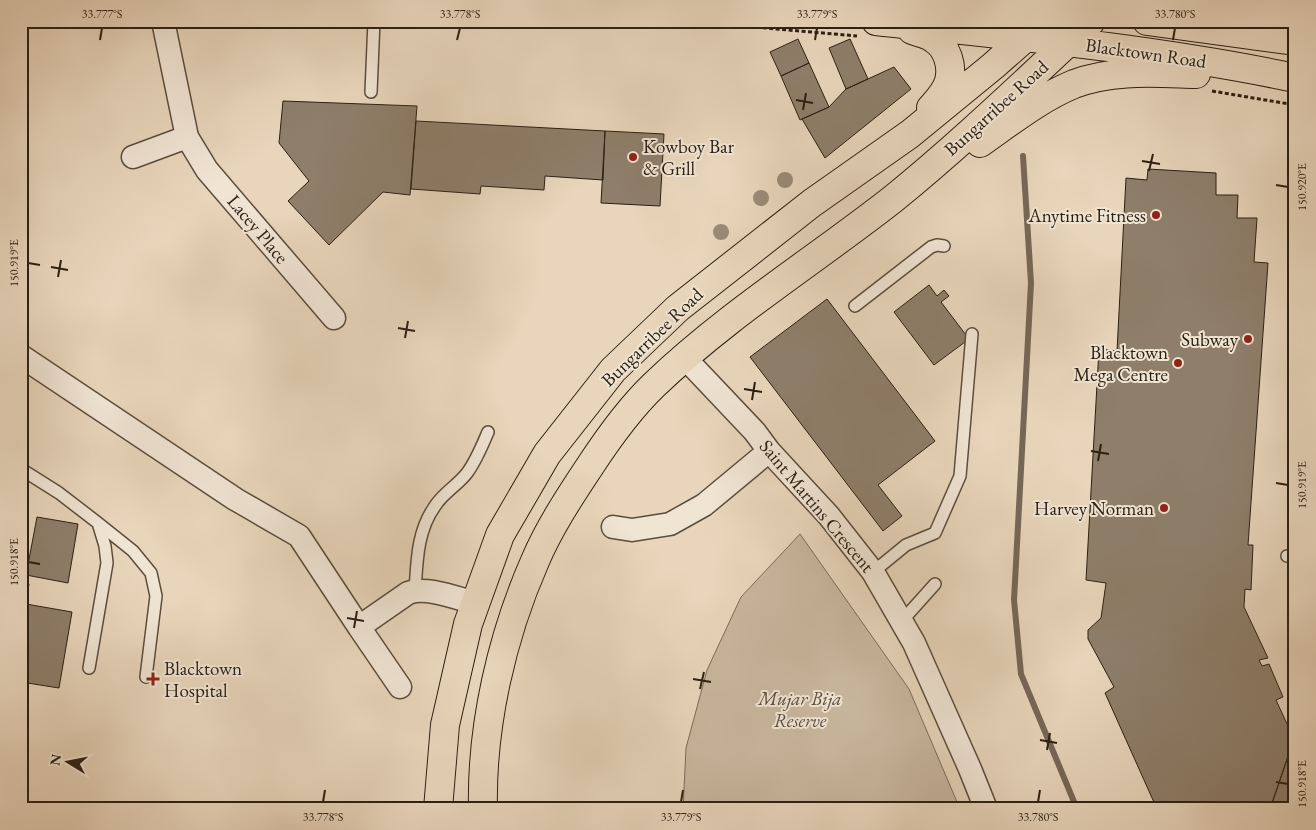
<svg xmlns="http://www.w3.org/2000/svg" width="1316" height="830" viewBox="0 0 1316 830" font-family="'EB Garamond',serif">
  <rect width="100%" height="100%" fill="#e8d5bb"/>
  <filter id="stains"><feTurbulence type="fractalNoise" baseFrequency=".004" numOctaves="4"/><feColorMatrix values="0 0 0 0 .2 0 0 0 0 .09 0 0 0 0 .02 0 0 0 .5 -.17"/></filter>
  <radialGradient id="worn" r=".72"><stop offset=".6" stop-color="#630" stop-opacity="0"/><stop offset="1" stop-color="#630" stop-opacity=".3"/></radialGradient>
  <path fill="#c8b69e" stroke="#7a6b58" d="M800,534L909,689L960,809H683L686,748L707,670L741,597Z"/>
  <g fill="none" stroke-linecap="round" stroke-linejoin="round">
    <path stroke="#766756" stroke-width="6" d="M1023,156L1031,283L1014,600L1021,674L1077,809"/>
  </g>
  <path fill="#8e7e6a" stroke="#2c2013" d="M798,39L809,63L781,76L770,52Z
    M850,39L868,79L846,89L829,48Z
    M809,63L829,107L800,120L781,76Z
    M894,67L911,89L825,158L802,119L829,107L846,89Z
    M283,101L417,106L410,195L383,192L329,245L288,201L309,181L279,143Z
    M416,121L605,131L603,180L545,176L544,190L481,186L480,194L411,189Z
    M605,131L664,134L660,206L601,203Z
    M1148,169L1216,173V195H1238L1237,218H1257L1254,262L1268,263L1248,545H1253L1251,590L1245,589L1244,607L1268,658L1259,660L1262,666L1269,664L1283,697L1276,700L1294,739L1270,809H1157L1105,693L1114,687L1088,639V630L1101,618L1106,583L1086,580L1099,349L1117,351L1126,178L1147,180Z
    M929,285L937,296L944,290L949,296L941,302L969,339L934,365L894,312Z
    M827,299L935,441L878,485L902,516L883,531L750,357Z
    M37,517L78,524L68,583L26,575Z
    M21,583L29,584L26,604L72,612L59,688L21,682Z
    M1294,739L1295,809H1270Z"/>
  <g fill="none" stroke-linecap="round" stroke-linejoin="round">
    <defs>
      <path id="service" d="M371,92L374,21
        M855,306L931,247L937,245L944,246
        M21,469L59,493L98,523L133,551L151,573L156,596L146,677
        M1287,556H1295
        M873,572L906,545L935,533L960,476L972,334
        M415,591C417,561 417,531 435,506C443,493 458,485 467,473C476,461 482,446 488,432
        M901,622L935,584
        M89,668L107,563L105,546L98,523"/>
      <path id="minor" d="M163,21L187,137L207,170L334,318
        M133,157L187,137
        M21,356L235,499L299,536L359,627L408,593C427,586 456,598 475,603
        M684,357L755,432L769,451L829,516L873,572L914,643L970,769L986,809
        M613,527L632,530L670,524L704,505L769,451
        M359,627L400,687"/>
      <path id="primary" d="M876,21C1016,36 1156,49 1295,78
        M1147,21L1295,41
        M912,30C919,33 928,34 934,39C947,47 953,66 949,81C946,92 938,100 931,108
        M980,143C1010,122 1040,98 1074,84C1113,69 1156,73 1196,74
        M438,809L445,725L468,624L500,535L547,454L613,370L678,308L812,203L910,134L993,66L1044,21
        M483,809C481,726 502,636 535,561C549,528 570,496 590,466C609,437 629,409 654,385C727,315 814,261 893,199C962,143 1026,81 1091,21"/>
    </defs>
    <use href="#service" stroke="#5b4d3d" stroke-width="14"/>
    <use href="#minor" stroke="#5b4d3d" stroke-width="25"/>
    <use href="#primary" stroke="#2c2013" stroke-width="30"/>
    <path stroke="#2c2013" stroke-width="3" stroke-dasharray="4 2.5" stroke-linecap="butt" d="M685,21L857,36
      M1212,91L1295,105"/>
    <use href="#service" stroke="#f0e4d3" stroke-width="11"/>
    <use href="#minor" stroke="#f0e4d3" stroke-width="22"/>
    <use href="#primary" stroke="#e8d5bb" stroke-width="28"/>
  </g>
  <g fill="#9a8a76">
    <circle cx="785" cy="180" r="8"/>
    <circle cx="761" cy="198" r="8"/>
    <circle cx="721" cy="232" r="8"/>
  </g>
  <path fill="none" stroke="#2c2013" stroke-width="2" d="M100,40L102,28M457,40L460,28M815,40L817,28M1173,40L1175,28M796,100L813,103M803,110L806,93M1142,161L1160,164M1149,171L1153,154M1276,185L1288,187M28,263L40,265M51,267L68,270M58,277L61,260M398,328L415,331M405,338L408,321M744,389L762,392M752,400L755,382M1091,451L1109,454M1098,461L1101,444M1276,483L1288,485M28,562L40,564M347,618L364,621M354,628L357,611M693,679L711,682M700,689L704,672M1040,740L1057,743M1047,750L1050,733M1276,782L1288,784M323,802L325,790M681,802L683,790M1038,802L1040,790"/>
  <g fill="#8f2418" stroke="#f0e4d3" stroke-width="2">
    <circle cx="633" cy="157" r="5"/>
    <circle cx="1156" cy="215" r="5"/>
    <circle cx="1248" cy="339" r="5"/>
    <circle cx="1178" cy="363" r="5"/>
    <circle cx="1164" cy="508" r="5"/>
    <path d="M150.5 671.5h5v5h5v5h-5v5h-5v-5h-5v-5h5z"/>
  </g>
  <g text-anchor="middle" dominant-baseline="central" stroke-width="4" stroke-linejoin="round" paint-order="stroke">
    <g font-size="19" fill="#2c2013" stroke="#f0e4d3">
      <text transform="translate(1146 53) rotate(8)">Blacktown Road</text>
      <text transform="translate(996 108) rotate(-42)">Bungarribee Road</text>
      <text transform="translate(258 229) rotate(50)">Lacey Place</text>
      <text transform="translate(652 337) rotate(-44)">Bungarribee Road</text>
      <text transform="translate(817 506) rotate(50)">Saint Martins Crescent</text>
    </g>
    <g font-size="19" fill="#2c2013" stroke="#f0e4d3" text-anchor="end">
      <text x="643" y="146" text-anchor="start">Kowboy Bar<tspan x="643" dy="22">&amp; Grill</tspan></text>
      <text x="1146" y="215">Anytime Fitness</text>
      <text x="1238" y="339">Subway</text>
      <text x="1168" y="352">Blacktown<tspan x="1168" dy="22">Mega Centre</tspan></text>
      <text x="1154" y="508">Harvey Norman</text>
      <text x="164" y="668" text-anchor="start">Blacktown<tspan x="164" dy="22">Hospital</tspan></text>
    </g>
    <g font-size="19" font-style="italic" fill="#5b4d3d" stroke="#f0e4d3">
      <text x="800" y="698">Mujar Bija<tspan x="800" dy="22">Reserve</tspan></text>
    </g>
  </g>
  <rect width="1316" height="830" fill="none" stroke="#e8d5bb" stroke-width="55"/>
  <g transform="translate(68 762) rotate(280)" stroke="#f0e4d3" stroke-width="4" paint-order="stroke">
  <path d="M0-4L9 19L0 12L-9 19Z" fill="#2c2013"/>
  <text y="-8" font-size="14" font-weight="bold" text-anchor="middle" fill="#2c2013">N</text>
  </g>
  <rect x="28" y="28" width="1260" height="774" fill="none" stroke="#2c2013" stroke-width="2"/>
  <g font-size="12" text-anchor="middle" fill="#2c2013">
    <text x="102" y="18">33.777°S</text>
    <text x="460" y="18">33.778°S</text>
    <text x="817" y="18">33.779°S</text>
    <text x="1175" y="18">33.780°S</text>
    <text transform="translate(1302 187) rotate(-90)" y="4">150.920°E</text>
    <text transform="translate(14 263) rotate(-90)" y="4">150.919°E</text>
    <text transform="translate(1302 485) rotate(-90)" y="4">150.919°E</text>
    <text transform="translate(14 562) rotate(-90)" y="4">150.918°E</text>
    <text transform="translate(1302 784) rotate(-90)" y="4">150.918°E</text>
    <text x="323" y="821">33.778°S</text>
    <text x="681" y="821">33.779°S</text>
    <text x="1038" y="821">33.780°S</text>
  </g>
  <rect width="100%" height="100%" filter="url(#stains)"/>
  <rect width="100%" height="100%" fill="url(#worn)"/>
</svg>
